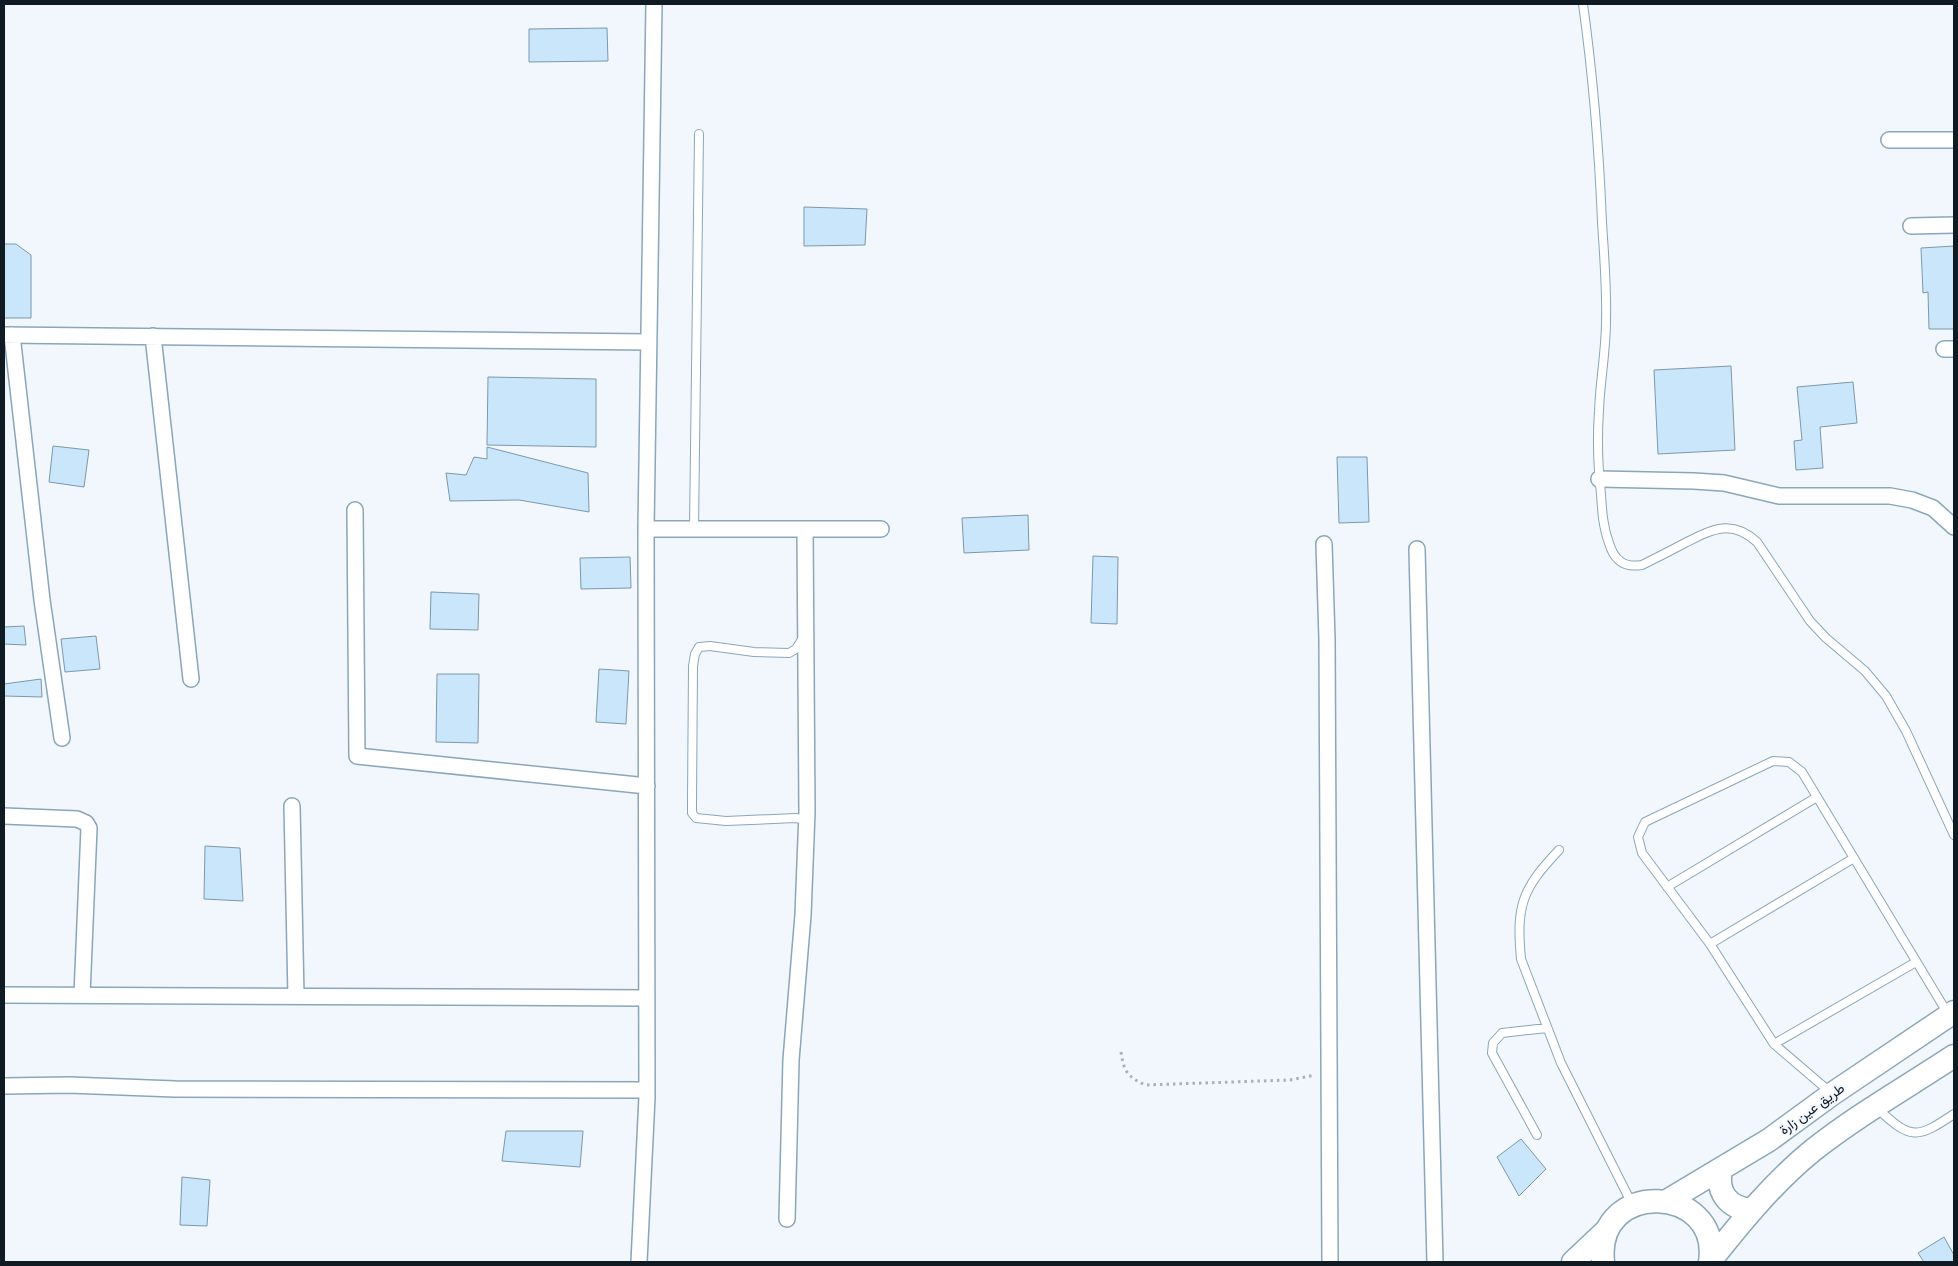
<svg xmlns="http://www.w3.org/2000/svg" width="1958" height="1266" viewBox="0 0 1958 1266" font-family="'Fira Sans Condensed',Vazirmatn,sans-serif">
  <rect width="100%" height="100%" fill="#f1f7fc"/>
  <path fill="#c9e6fb" stroke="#7c98ac" d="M607,28L608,61L529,62V29Z
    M804,207L867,209L865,245L804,246Z
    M4,244H16L31,255V318H4Z
    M1954,246V329H1929L1928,292L1923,293L1921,248Z
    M1731,366L1735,450L1658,454L1654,370Z
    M488,377L596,379V447L487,445Z
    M1853,382L1857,423L1820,427L1823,468L1796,470L1794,441L1802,440L1797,387Z
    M53,446L89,450L84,487L49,482Z
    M487,447L588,473L589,512L519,500L450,501L446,473L466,475L474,457L487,459Z
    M1337,457H1367L1369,522L1339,523Z
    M1028,515L1029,550L964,553L962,518Z
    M1093,556L1118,557L1117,624L1091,623Z
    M630,557L631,588L581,589L580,558Z
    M431,592L479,594L478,630L430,629Z
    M24,626L26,645L4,644V627Z
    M96,636L100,669L65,672L61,639Z
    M599,669L629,671L626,724L596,722Z
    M437,674H479L478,743L436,742Z
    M41,679L42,697L4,696V684Z
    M205,846L240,848L243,901L204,899Z
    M506,1131H583L580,1167L502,1161Z
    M1521,1139L1546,1169L1519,1196L1497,1157Z
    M182,1177L210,1180L207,1226L180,1225Z
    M1944,1237L1954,1255V1262H1924L1918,1253Z"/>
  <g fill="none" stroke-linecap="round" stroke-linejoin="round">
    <defs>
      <path id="service" d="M1583,4C1593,76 1599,149 1602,222C1604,255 1607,288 1606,321C1606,351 1600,381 1599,411C1597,439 1598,467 1601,494C1602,511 1603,527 1609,543C1614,560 1624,568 1642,565C1656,558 1670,551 1685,543C1711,530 1731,518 1757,542L1810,621L1826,638L1865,671L1886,696L1906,731L1954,835
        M694,529L699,134
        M803,638L796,649L789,653L754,652L710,646L699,647L695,654L693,666L692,802V813L696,818L726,821L796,818L806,820
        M1559,850C1522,889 1516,905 1521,959L1561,1063L1632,1204
        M1667,887L1817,797
        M1710,944L1854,858
        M1774,1044L1916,962
        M1830,1092L1774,1044L1710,944L1642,853L1638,837L1645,822L1773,761L1789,762L1802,772L1948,1014
        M1878,1109C1911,1140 1917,1139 1954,1114
        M1537,1135L1492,1053L1493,1043L1502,1033L1547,1028"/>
      <path id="minor" d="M1889,140H1954
        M1911,226L1954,225
        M4,335L649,342
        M12,335L42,600L62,738
        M153,336L191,679
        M1944,349H1954
        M1599,479L1694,481L1724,483L1779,496H1890L1912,500L1933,508L1954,527
        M355,510L357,756L647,786
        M646,529H881
        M1324,544L1327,639L1330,1262
        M1417,549L1435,1262
        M292,806L296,996
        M4,816L77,819L86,823L89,828L82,995
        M4,995L647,998
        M4,1086L69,1085L175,1089L647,1090
        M787,1219L791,1060L803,915L807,812L805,529
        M639,1262L647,1097L646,529L654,4"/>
      <path id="primary" d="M1721,1170C1716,1193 1729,1208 1751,1210
        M1667,1201L1769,1140L1832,1094L1954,1012
        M1711,1260C1742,1221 1773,1183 1812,1151C1856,1116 1907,1087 1954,1056
        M1573,1262L1608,1229
        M1603,1262C1594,1178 1722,1184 1710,1262"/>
    </defs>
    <use href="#service" stroke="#8aa6bb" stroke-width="10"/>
    <use href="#minor" stroke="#8aa6bb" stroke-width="18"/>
    <use href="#primary" stroke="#8aa6bb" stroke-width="25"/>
    <path stroke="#a9b1b7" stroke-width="3" stroke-dasharray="2.5 4" stroke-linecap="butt" d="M1121,1052C1124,1072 1127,1076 1145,1085L1290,1080L1315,1075"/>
    <use href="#service" stroke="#fff" stroke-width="8"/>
    <use href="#minor" stroke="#fff" stroke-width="15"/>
    <use href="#primary" stroke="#fff" stroke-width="22"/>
  </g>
  <g text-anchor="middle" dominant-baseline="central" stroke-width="4" stroke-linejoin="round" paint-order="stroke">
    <g font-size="14" fill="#0f1a22" stroke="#f1f7fc">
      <text transform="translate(1812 1109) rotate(-36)">طريق عين زارة</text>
    </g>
  </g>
  <rect width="1958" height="1266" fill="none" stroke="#0f1a22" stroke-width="10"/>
</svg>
